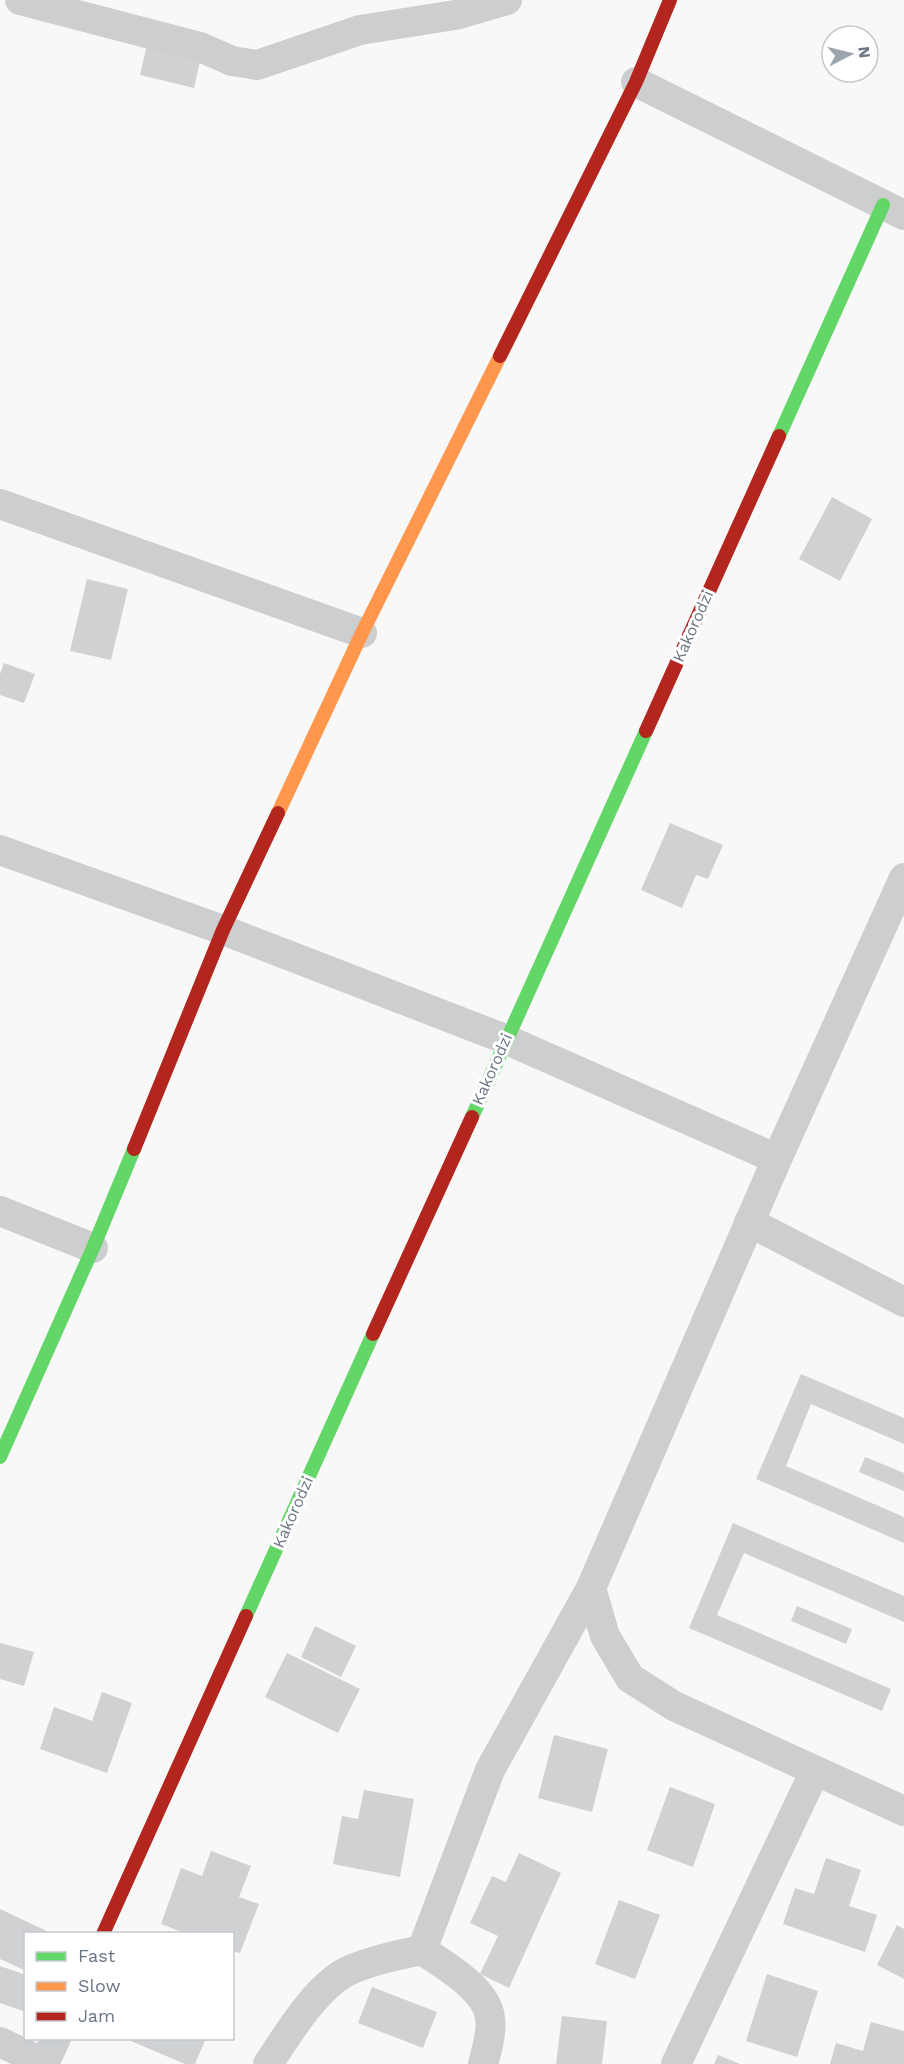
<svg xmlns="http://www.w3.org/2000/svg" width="904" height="2064" viewBox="0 0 904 2064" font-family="'Work Sans',sans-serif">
  <rect width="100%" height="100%" fill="#f8f8f8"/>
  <path fill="#d0d1d2" d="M147,44L201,57L194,88L140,75Z
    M832,497L872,519L840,581L799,559Z
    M87,579L128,589L111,660L70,651Z
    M4,663L35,674L24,703L0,695V674Z
    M670,823L723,845L708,879L696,875L682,908L641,890Z
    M801,1374L904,1418V1444L811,1404L786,1466L904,1517V1543L756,1479Z
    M865,1457L904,1473V1491L859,1472Z
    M733,1523L904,1596V1622L744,1553L717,1615L891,1689L882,1711L689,1628Z
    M797,1606L852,1629L846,1644L791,1621Z
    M315,1626L356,1646L341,1677L301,1657Z
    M0,1643L34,1652L24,1686L0,1679Z
    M287,1653L360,1689L338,1733L265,1697Z
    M102,1692L132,1703L107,1773L40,1749L54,1707L92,1721Z
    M554,1735L608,1749L592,1812L538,1798Z
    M670,1787L715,1804L693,1867L647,1850Z
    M364,1790L414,1799L400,1877L333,1864L342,1816L358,1819Z
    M211,1851L251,1866L239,1897L259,1904L240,1953L232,1951V1934H187L161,1924L181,1868L202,1876Z
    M519,1853L561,1873L509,1988L480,1974L498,1936L470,1923L492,1876L506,1882Z
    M826,1858L861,1870L849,1906L877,1915L865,1952L783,1924L795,1888L814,1894Z
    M619,1900L660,1915L635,1979L595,1964Z
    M0,1909L53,1934H26V1971L0,1959Z
    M897,1925L904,1929V1979L877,1965Z
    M0,1966L26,1975V2012L0,2003Z
    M767,1974L818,1991L797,2057L746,2041Z
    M372,1987L437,2012L423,2048L358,2023Z
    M562,2016L607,2021L602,2064H556Z
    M871,2022L904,2031V2064H830L836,2043L863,2051Z
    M124,2038H206L195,2064H185Z
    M718,2055L740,2064H714Z"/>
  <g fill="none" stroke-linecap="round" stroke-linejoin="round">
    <path stroke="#cdcecf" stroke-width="30" d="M20,0L200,47L232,61L257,65L360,30L455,15L507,0
      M636,82L904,215
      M0,504L362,633
      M0,850L223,930L505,1039L777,1159
      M904,878L777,1159L591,1588L605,1636L630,1678L674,1706L904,1811
      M0,1211L93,1248
      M749,1222L904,1302
      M422,1950C444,1965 487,1989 490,2018C492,2032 487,2050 483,2064
      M0,2042L46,2064
      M44,2064L56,2038
      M268,2064C288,2034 317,1985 350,1970C373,1960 398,1955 422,1950L490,1770L591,1588
      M676,2064L815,1771"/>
    <path stroke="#63d668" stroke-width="14" d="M779,436L883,205
      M472,1117L646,731
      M0,1457L93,1248L134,1149
      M246,1616L373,1334"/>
    <path stroke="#ff974d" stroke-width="14" d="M278,813L362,633L500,356"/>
    <path stroke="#b3261e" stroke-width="14" d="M500,356L636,82L670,0
      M646,731L779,436
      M134,1149L223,930L278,813
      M373,1334L472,1117
      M103,1934L246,1616"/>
  </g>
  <g text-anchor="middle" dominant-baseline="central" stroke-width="6" stroke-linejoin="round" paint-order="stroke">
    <g font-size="16" fill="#6b7685" stroke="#fff">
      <text transform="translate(693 626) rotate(-66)">Kakorodzi</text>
      <text transform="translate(492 1069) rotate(-66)">Kakorodzi</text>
      <text transform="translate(293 1512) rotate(-66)">Kakorodzi</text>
    </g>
  </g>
  <rect x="24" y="1932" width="210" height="108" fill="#ffffff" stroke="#c4c8ce" stroke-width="1.5"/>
  <rect x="36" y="1952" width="30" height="9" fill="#63d668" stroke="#c4c8ce" stroke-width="1.5"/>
  <text x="78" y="1962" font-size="18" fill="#6b7685">Fast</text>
  <rect x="36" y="1982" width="30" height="9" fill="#ff974d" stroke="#c4c8ce" stroke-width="1.5"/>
  <text x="78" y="1992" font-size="18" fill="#6b7685">Slow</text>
  <rect x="36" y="2012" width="30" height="9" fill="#b3261e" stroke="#c4c8ce" stroke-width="1.5"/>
  <text x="78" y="2022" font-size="18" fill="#6b7685">Jam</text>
  <g transform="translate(850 54) rotate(83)"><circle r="28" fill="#ffffff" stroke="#c4c8ce" stroke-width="1.5"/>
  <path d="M0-4.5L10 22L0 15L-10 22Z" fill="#9ca4ad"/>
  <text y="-9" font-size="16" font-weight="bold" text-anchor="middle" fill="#6b7685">N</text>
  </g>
</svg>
